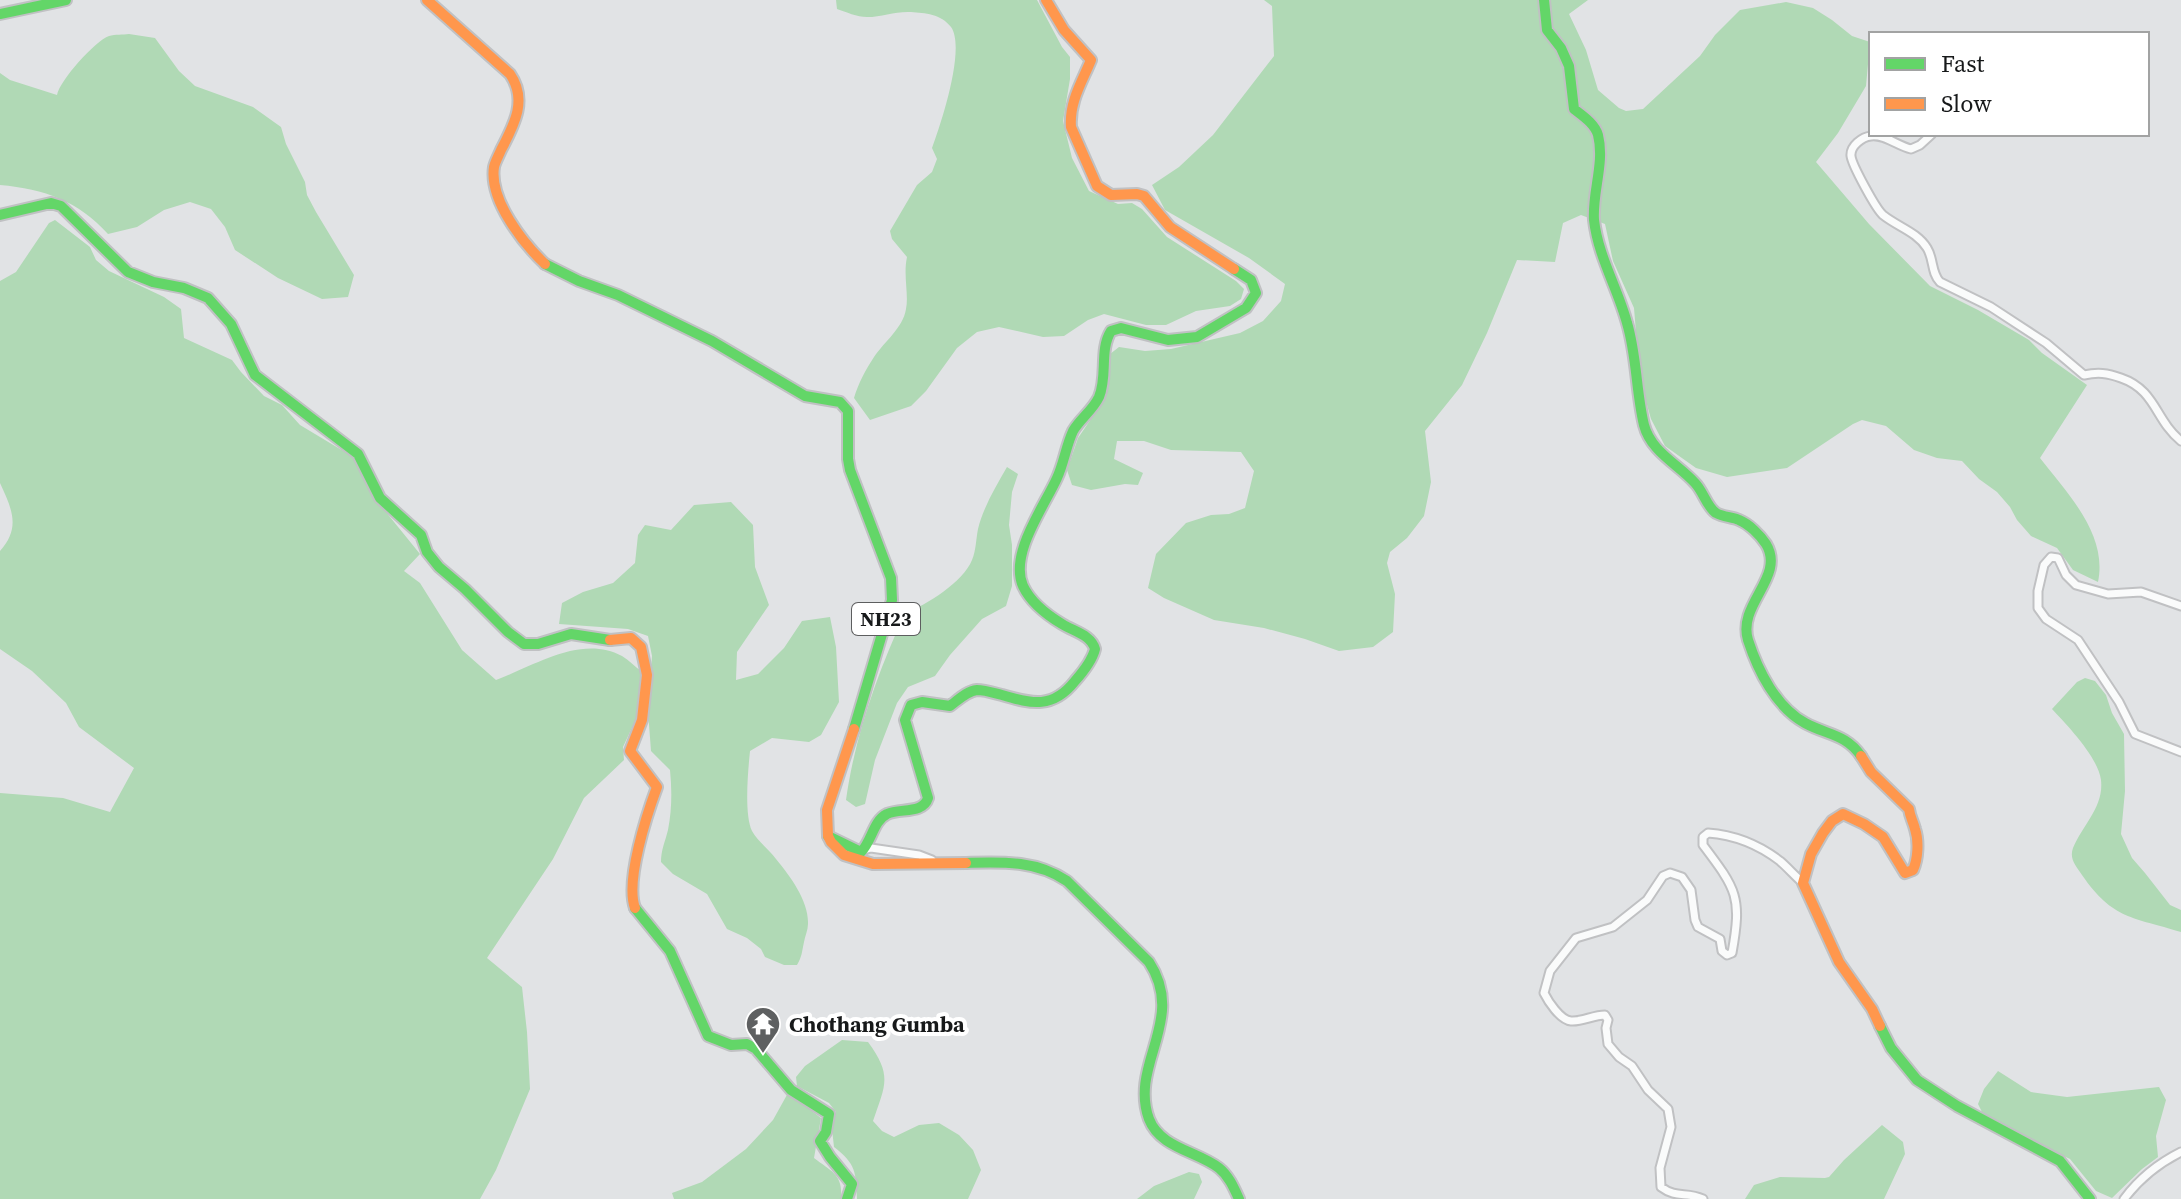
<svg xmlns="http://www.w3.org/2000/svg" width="2181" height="1199" viewBox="0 0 2181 1199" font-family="'Source Serif 4',serif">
  <rect width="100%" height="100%" fill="#e1e3e5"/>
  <path fill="#b0d9b5" d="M836,0H1037L1062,47L1070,57V79L1063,121L1072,158L1089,191L1118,204L1132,203L1142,209L1167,237L1236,281L1244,289L1241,299L1230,306L1196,311L1166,325H1146L1104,314L1088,320L1064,336L1043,337L999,327L977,332L957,348L926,391L911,406L870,420L854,398C858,384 866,369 874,357C884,342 903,328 906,309C909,294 903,276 907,257L892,239L890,231L917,185L932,172L937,159L932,148C941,124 966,48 951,27C941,14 925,13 911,12C896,11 882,17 867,17C857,17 846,12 837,9Z
    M1264,0H1588L1569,14L1586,50L1598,90L1619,108L1626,111L1643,109L1700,56L1715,35L1740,10L1786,2L1813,8L1832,20L1852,36L1870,42L1866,86L1838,133L1816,162L1869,224L1930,286L1978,310L2029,340L2042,353L2087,385L2040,458C2067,493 2108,534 2098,582L2073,570L2057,548L2031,536L2017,520L2010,507L1997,492L1979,479L1962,461L1937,458L1914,450L1886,426L1862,420L1853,424L1787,468L1727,477L1696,468L1665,446L1651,419L1640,380L1634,308L1613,261L1605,224L1581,215L1563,223L1555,262L1517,260L1487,333L1462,385L1425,431L1431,482L1424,516L1407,538L1390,552L1387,563L1395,594L1393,632L1373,647L1339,651L1305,639L1264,628L1214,620L1164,598L1148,588L1156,554L1186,523L1211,515L1229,514L1245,508L1254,471L1241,452L1171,450L1144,441H1117L1114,459L1143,473L1138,485L1125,484L1091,490L1072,485L1067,470L1078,438L1102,403L1110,354L1119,347L1145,351L1171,349L1240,333L1263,321L1281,301L1285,284L1249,258L1165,210L1152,185L1179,167L1213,135L1274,56L1272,6Z
    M129,34L155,38L179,71L195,86L253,107L281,127L286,144L305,182L307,195L316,212L354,275L348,297L322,299L278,278L235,250L225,227L211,209L190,202L164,210L137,227L108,234C78,201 45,189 0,185V73L10,80L57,95C60,80 95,41 109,36C115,34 123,35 129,34Z
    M55,220L90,247L96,260L109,271L164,297L181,309L184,338L232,360L241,372L264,396L282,405L300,425L355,458L373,496L420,554L404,571L420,583L462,650L496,680C534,666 581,634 622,656C629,660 635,667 641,671L636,719L623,747L624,760L584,798L553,859L487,958L522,987L527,1032L530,1089L496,1170L480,1199H0V793L63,798L110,812L134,768L79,727L66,703L32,671L0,649V551C21,528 12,509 0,483V281L16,272L49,223Z
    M1007,467L1018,474L1012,492L1009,525L1012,545V586L1006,606L982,619L950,655L935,676L908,687L897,703L875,760L865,804L856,807L846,800C855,735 878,672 905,613C927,605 963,582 972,560C976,551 976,539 978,529C983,508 996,486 1007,467Z
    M731,502L753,525L755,567L769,605L737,652L736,680L758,674L784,648L802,621L830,617L836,647L839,702L821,735L809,742L772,738L750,751C748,771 744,814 752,831C758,842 769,849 776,859C790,876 809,901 808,924C808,930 805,936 804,942C802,951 802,957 797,965H784L765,957L761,949L747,938L727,929L707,894L673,874L661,862C661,850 665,842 668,830C672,810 672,790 670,770L651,751L648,711L652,656L648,636L628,629L559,624L562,603L583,592L613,583L635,563L638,535L645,525L671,530L694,505Z
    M2085,678L2095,681L2106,695L2112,713L2124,734L2125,791L2121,834L2132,858L2145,873L2170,905L2181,910V932C2133,917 2113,920 2082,875C2076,866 2069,859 2073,848C2083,824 2104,807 2101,780C2098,757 2067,725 2052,709L2077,682Z
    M842,1040L868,1042C893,1076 885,1085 873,1121L882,1131L894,1137L919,1125L939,1123L959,1135L973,1150L981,1170L968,1199H857C856,1172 856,1164 834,1147L832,1129L836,1112L829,1103L797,1086L796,1077L805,1066Z
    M1998,1071L2031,1092L2067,1097L2159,1087L2166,1100L2156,1136L2158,1157L2142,1169L2112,1198L2096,1191L2070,1159L2024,1137L1982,1112L1978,1104L1984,1089Z
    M788,1093L821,1118L814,1158C832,1172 843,1174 841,1199H674L672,1193L702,1182L746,1149L773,1120Z
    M1882,1125L1903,1142L1905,1154L1884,1199H1745L1754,1185L1780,1177L1825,1178L1829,1177L1844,1160Z
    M1189,1172L1199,1174L1202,1182L1194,1199H1137L1154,1186Z"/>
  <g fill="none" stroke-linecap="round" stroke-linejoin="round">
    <defs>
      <path id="street" d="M1932,134L1920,145L1911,149C1898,146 1884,134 1871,136C1862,137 1850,146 1851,156C1852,165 1876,209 1883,215C1898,227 1917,232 1927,248C1934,259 1931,273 1940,282L1991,307L2046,343L2084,375C2098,372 2107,373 2121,378C2156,390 2155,420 2181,441
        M2181,606L2141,592L2108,594L2076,585L2066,575L2058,558L2051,557L2044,565L2038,591V608L2046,619L2078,640L2119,702L2135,734L2181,752
        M864,850L871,848L919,855L932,860
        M1703,1199C1686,1191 1677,1199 1661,1187L1660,1168L1671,1127L1668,1109L1648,1090L1632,1066L1619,1057L1608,1044L1606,1028L1608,1020L1605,1015C1593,1015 1582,1022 1571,1021C1560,1020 1548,1001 1544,993L1550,971L1576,938L1613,927L1647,900L1663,876L1670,873L1682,877L1691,890L1695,920L1698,927L1720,939L1722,951L1727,955L1732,953C1742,897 1737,890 1703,845V837L1708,833C1735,835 1758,844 1780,861C1788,868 1795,876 1803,883
        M2124,1199C2139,1179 2159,1163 2181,1152"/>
      <path id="fast" d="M1544,0L1547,30L1561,48L1569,66L1574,109C1583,116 1595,124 1598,135C1605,163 1592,192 1594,220C1598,256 1618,289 1627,323C1637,356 1636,392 1644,425C1651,452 1678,464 1695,483C1703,491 1707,507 1716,513C1723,517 1732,517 1739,520C1749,524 1760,535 1766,544C1786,577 1737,604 1748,640C1758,671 1776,707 1805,723C1827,735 1846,734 1861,756
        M0,14L66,0
        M0,215L51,203L61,206L128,272L153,282L184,288L208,298L231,324L255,375L358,454L380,498L421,535L427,552L439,567L465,589L508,632L524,644H538L571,634L610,640
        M545,264L579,281L618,295L712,341L805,396L840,402L848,411V459L850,470L891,578L892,600L854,729
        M828,836L861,852C872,841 873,821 887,814C901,808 923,814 928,798L905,720L911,705L922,702L950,706C958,700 967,691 977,690C985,690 994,693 1002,695C1032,704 1053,709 1075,681C1083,672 1092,661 1095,649C1091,635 1075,632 1062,624C1047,615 1031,603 1023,586C1009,554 1044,507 1057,478C1064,463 1066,446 1073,431C1080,419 1093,410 1099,397C1108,376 1099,350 1111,331L1121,328L1168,340L1197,337L1246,308L1256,293L1251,280L1234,269
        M966,863C1002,862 1036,860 1067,881L1149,962C1187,1020 1129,1064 1149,1119C1160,1148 1197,1151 1219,1168C1229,1176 1234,1188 1239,1199
        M635,908L670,951L708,1036L731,1045L747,1044L756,1049L791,1090L829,1114L826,1132L820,1141L830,1157L852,1184L847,1199
        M1880,1026L1891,1048L1917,1080L1957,1106L2060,1161L2090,1199"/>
      <path id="slow" d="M427,0L510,74C528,100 514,125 501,150C499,155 495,162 494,167C489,200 523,243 545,264
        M1046,0L1064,30L1091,60C1082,82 1069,102 1071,127L1097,186L1111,195L1137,194L1144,196L1170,227L1234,269
        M610,640L631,638L641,647L647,675L642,720L630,751L657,787C647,814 625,881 635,908
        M854,729L827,810L828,836L831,842L844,855L873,864L966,863
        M1861,756L1871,772L1909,809C1910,817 1913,821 1915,829C1919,841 1918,859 1913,870L1905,873L1883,837L1864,824L1843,814L1832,821L1823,833L1811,854L1803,883L1839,962L1872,1009L1880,1026"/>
    </defs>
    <use href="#street" stroke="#c0c1c3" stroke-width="11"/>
    <use href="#fast" stroke="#c0c1c3" stroke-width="14"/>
    <use href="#slow" stroke="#c0c1c3" stroke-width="14"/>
    <use href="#street" stroke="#fafbfb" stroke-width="7"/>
    <use href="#fast" stroke="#63d668" stroke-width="10"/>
    <use href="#slow" stroke="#ff974d" stroke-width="10"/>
  </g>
  <defs>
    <symbol id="temple-pin" viewBox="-11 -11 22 30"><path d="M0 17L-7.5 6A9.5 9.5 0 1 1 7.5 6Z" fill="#5e6061" stroke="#fff"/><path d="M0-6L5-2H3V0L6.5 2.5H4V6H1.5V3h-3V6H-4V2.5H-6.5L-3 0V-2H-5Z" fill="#fff"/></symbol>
  </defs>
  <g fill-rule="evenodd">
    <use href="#temple-pin" x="743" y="1004" width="40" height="54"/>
  </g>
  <g text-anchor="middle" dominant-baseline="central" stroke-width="8" stroke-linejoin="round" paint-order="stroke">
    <rect fill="#fff" stroke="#5d5e5f" stroke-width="2" x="852" y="603" width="68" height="32" rx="6"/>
    <g font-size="20" font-weight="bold" fill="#17191a">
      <text x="886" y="619">NH23</text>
    </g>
    <g font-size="22" font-weight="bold" fill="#17191a" stroke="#fff" text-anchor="start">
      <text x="789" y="1024">Chothang Gumba</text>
    </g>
  </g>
  <rect x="1869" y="32" width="280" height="104" fill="#ffffff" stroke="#a2a3a3" stroke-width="2"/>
  <rect x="1885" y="58" width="40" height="12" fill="#63d668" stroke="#a2a3a3" stroke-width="2"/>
  <text x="1941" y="72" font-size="24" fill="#17191a">Fast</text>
  <rect x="1885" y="98" width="40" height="12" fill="#ff974d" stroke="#a2a3a3" stroke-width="2"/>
  <text x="1941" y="112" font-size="24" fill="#17191a">Slow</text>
</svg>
